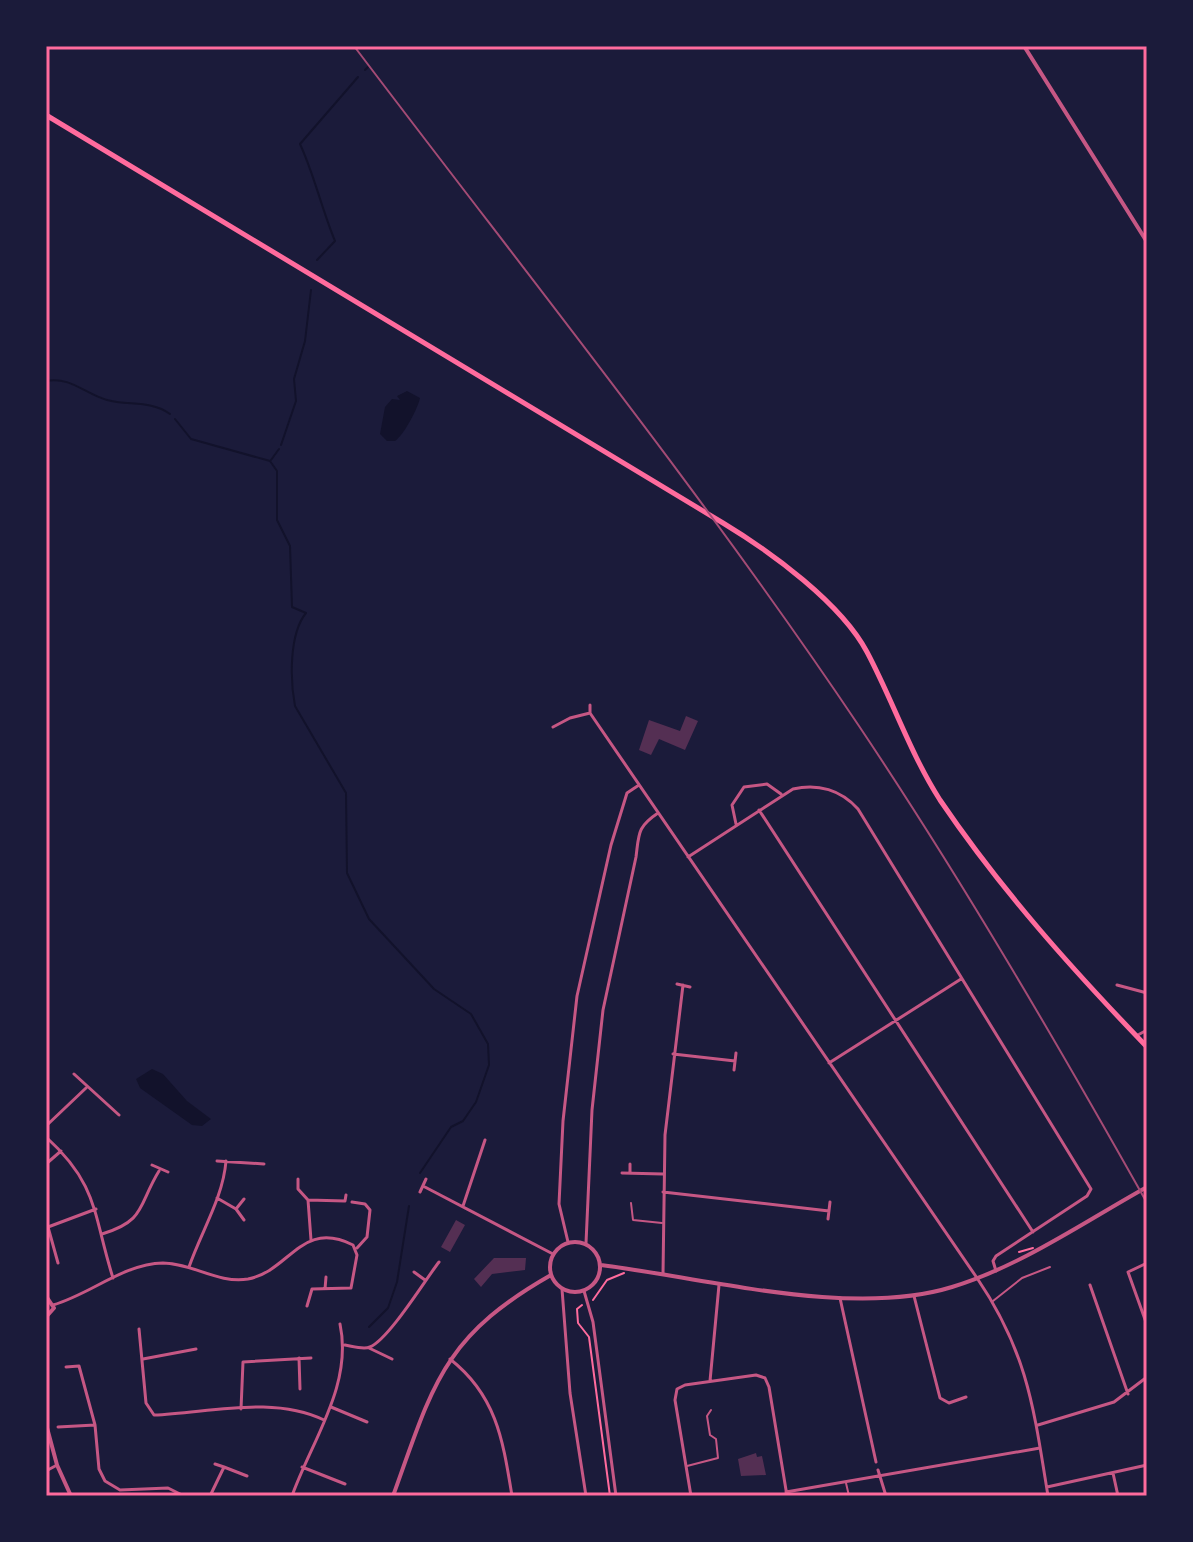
<svg xmlns="http://www.w3.org/2000/svg" width="1193" height="1542" viewBox="0 0 1193 1542" font-family="Roboto,sans-serif">
  <rect width="100%" height="100%" fill="#1b1b3a"/>
  <path fill="#12122b" d="M407,391L420,398C418,408 404,435 395,441H387L380,434L385,407L392,399L400,400L397,396Z
    M152,1069L163,1074L187,1101L211,1119L202,1126L192,1125L140,1088L136,1079Z"/>
  <g fill="none" stroke-linecap="round" stroke-linejoin="round">
    <path stroke="#12122b" stroke-width="2" d="M365,70L368,67
      M317,260L335,241C322,210 314,174 300,144L358,77
      M46,381C70,376 85,394 107,400C128,406 151,400 170,414
      M175,419L191,439L270,461L277,471V520L290,546L292,607L306,613C289,634 290,680 295,706L346,793L347,873L369,919L434,989L471,1014L488,1044L489,1065L476,1102L463,1121L451,1127L420,1173
      M281,445L296,401L294,379L305,341L311,290
      M271,460L279,449
      M369,1327L388,1308L397,1282L409,1206"/>
  </g>
  <path fill="#542f53" d="M686,716L698,721L685,750L659,739L651,755L639,750L649,720L680,731Z
    M456,1220L465,1225L450,1252L441,1247Z
    M494,1258H526L525,1270L492,1274L481,1287L474,1279Z
    M756,1453L757,1457L762,1456L766,1475L741,1476L738,1459Z"/>
  <g fill="none" stroke-linecap="round" stroke-linejoin="round">
    <path stroke="#ff6b9d" stroke-width="2" d="M1019,1252L1033,1248
      M593,1300L607,1280L624,1273
      M582,1305L577,1309L578,1323L589,1337L610,1496"/>
    <path stroke="#c65784" stroke-width="2" d="M631,1203L633,1220L662,1223
      M993,1301L1022,1278L1050,1267
      M687,1466L718,1458L716,1439L710,1435L707,1416L711,1410
      M846,1483L849,1496"/>
    <path stroke="#c65784" stroke-width="3" d="M590,705V713L977,1278C1028,1353 1034,1410 1048,1496
      M553,727L570,718L590,713
      M759,810L1033,1232
      M736,824L732,805L744,787L767,784L781,794
      M688,857L793,789C818,783 841,790 858,809L1091,1189L1087,1196L996,1256L993,1261L996,1271
      M677,984L690,987
      M1117,985L1147,993
      M1136,1036L1147,1030
      M673,1054L735,1061
      M829,1063L961,979
      M734,1070L736,1053
      M74,1074L119,1115
      M46,1126L86,1088
      M46,1137C99,1185 93,1215 113,1278
      M217,1161L264,1164
      M46,1164L61,1151
      M152,1165L168,1172
      M622,1173L663,1174
      M630,1173V1164
      M298,1179V1189L308,1200L311,1240
      M423,1186L553,1254
      M420,1192L426,1179
      M663,1192L829,1211
      M217,1198L236,1209L244,1220
      M308,1200L345,1201L346,1195
      M352,1202L365,1204L370,1210L367,1237L357,1248
      M463,1206L485,1140
      M236,1209L244,1199
      M828,1219L830,1202
      M102,1234C146,1221 138,1205 159,1171
      M568,1242L559,1204L563,1121L577,996L611,845L627,793L639,785
      M586,1243L592,1110L603,1010L636,857C639,834 637,827 658,813
      M58,1263L48,1227L96,1209
      M1147,1263L1128,1272L1147,1325
      M189,1267C201,1232 223,1198 226,1161
      M414,1272L425,1280
      M663,1274L665,1135L683,985
      M1090,1285L1128,1394
      M325,1289L326,1277
      M562,1289L570,1393L586,1496
      M584,1291L593,1322L616,1496
      M914,1296L940,1398L949,1403L966,1397
      M840,1298L876,1462
      M53,1305C91,1294 123,1264 163,1263C192,1263 218,1284 248,1279C290,1271 301,1219 353,1245L357,1255L351,1288L312,1289L307,1306
      M139,1329L146,1403L154,1415C208,1413 273,1395 324,1420
      M345,1345C352,1346 363,1350 370,1347C389,1339 425,1280 439,1262
      M369,1348L392,1359
      M299,1358L300,1389
      M143,1359L196,1349
      M450,1359C497,1396 503,1441 512,1496
      M66,1367L79,1366L95,1425L99,1469L105,1481L120,1490L168,1488L184,1496
      M710,1381L719,1285
      M331,1407L367,1422
      M241,1409L243,1362L311,1358
      M1038,1425L1114,1402L1147,1377
      M58,1427L95,1425
      M215,1464L224,1467
      M302,1467L345,1484
      M878,1470L886,1496
      M46,1471L57,1465
      M1113,1473L1118,1496
      M1047,1487L1147,1465
      M786,1492L1040,1448
      M210,1496L224,1467L247,1476
      M292,1496C312,1440 353,1385 340,1324
      M691,1496L675,1400L677,1389L685,1385L756,1375L765,1378L769,1387L787,1496"/>
    <path stroke="#c65784" stroke-width="4" d="M1024,46L1147,242
      M550 1267a25 25 0 1 1 50 0a25 25 0 1 1-50 0Z
      M601,1265C705,1278 852,1318 952,1287C1021,1266 1084,1222 1147,1187
      M46,1296L54,1308L46,1317
      M46,1424L57,1465L71,1496
      M393,1496C433,1385 442,1337 551,1275"/>
    <path stroke="#ff6b9d" stroke-width="5" d="M46,115L723,523C771,552 841,603 867,652C893,701 910,753 940,800C1001,890 1072,969 1147,1047"/>
    <path stroke="#a44b75" stroke-width="2" d="M354,46C524,271 702,492 859,726C962,880 1056,1041 1147,1203"/>
  </g>
  <rect width="1193" height="1542" fill="none" stroke="#1b1b3a" stroke-width="96"/>
  <rect x="48" y="48" width="1097" height="1446" fill="none" stroke="#ff6b9d" stroke-width="3"/>
</svg>
